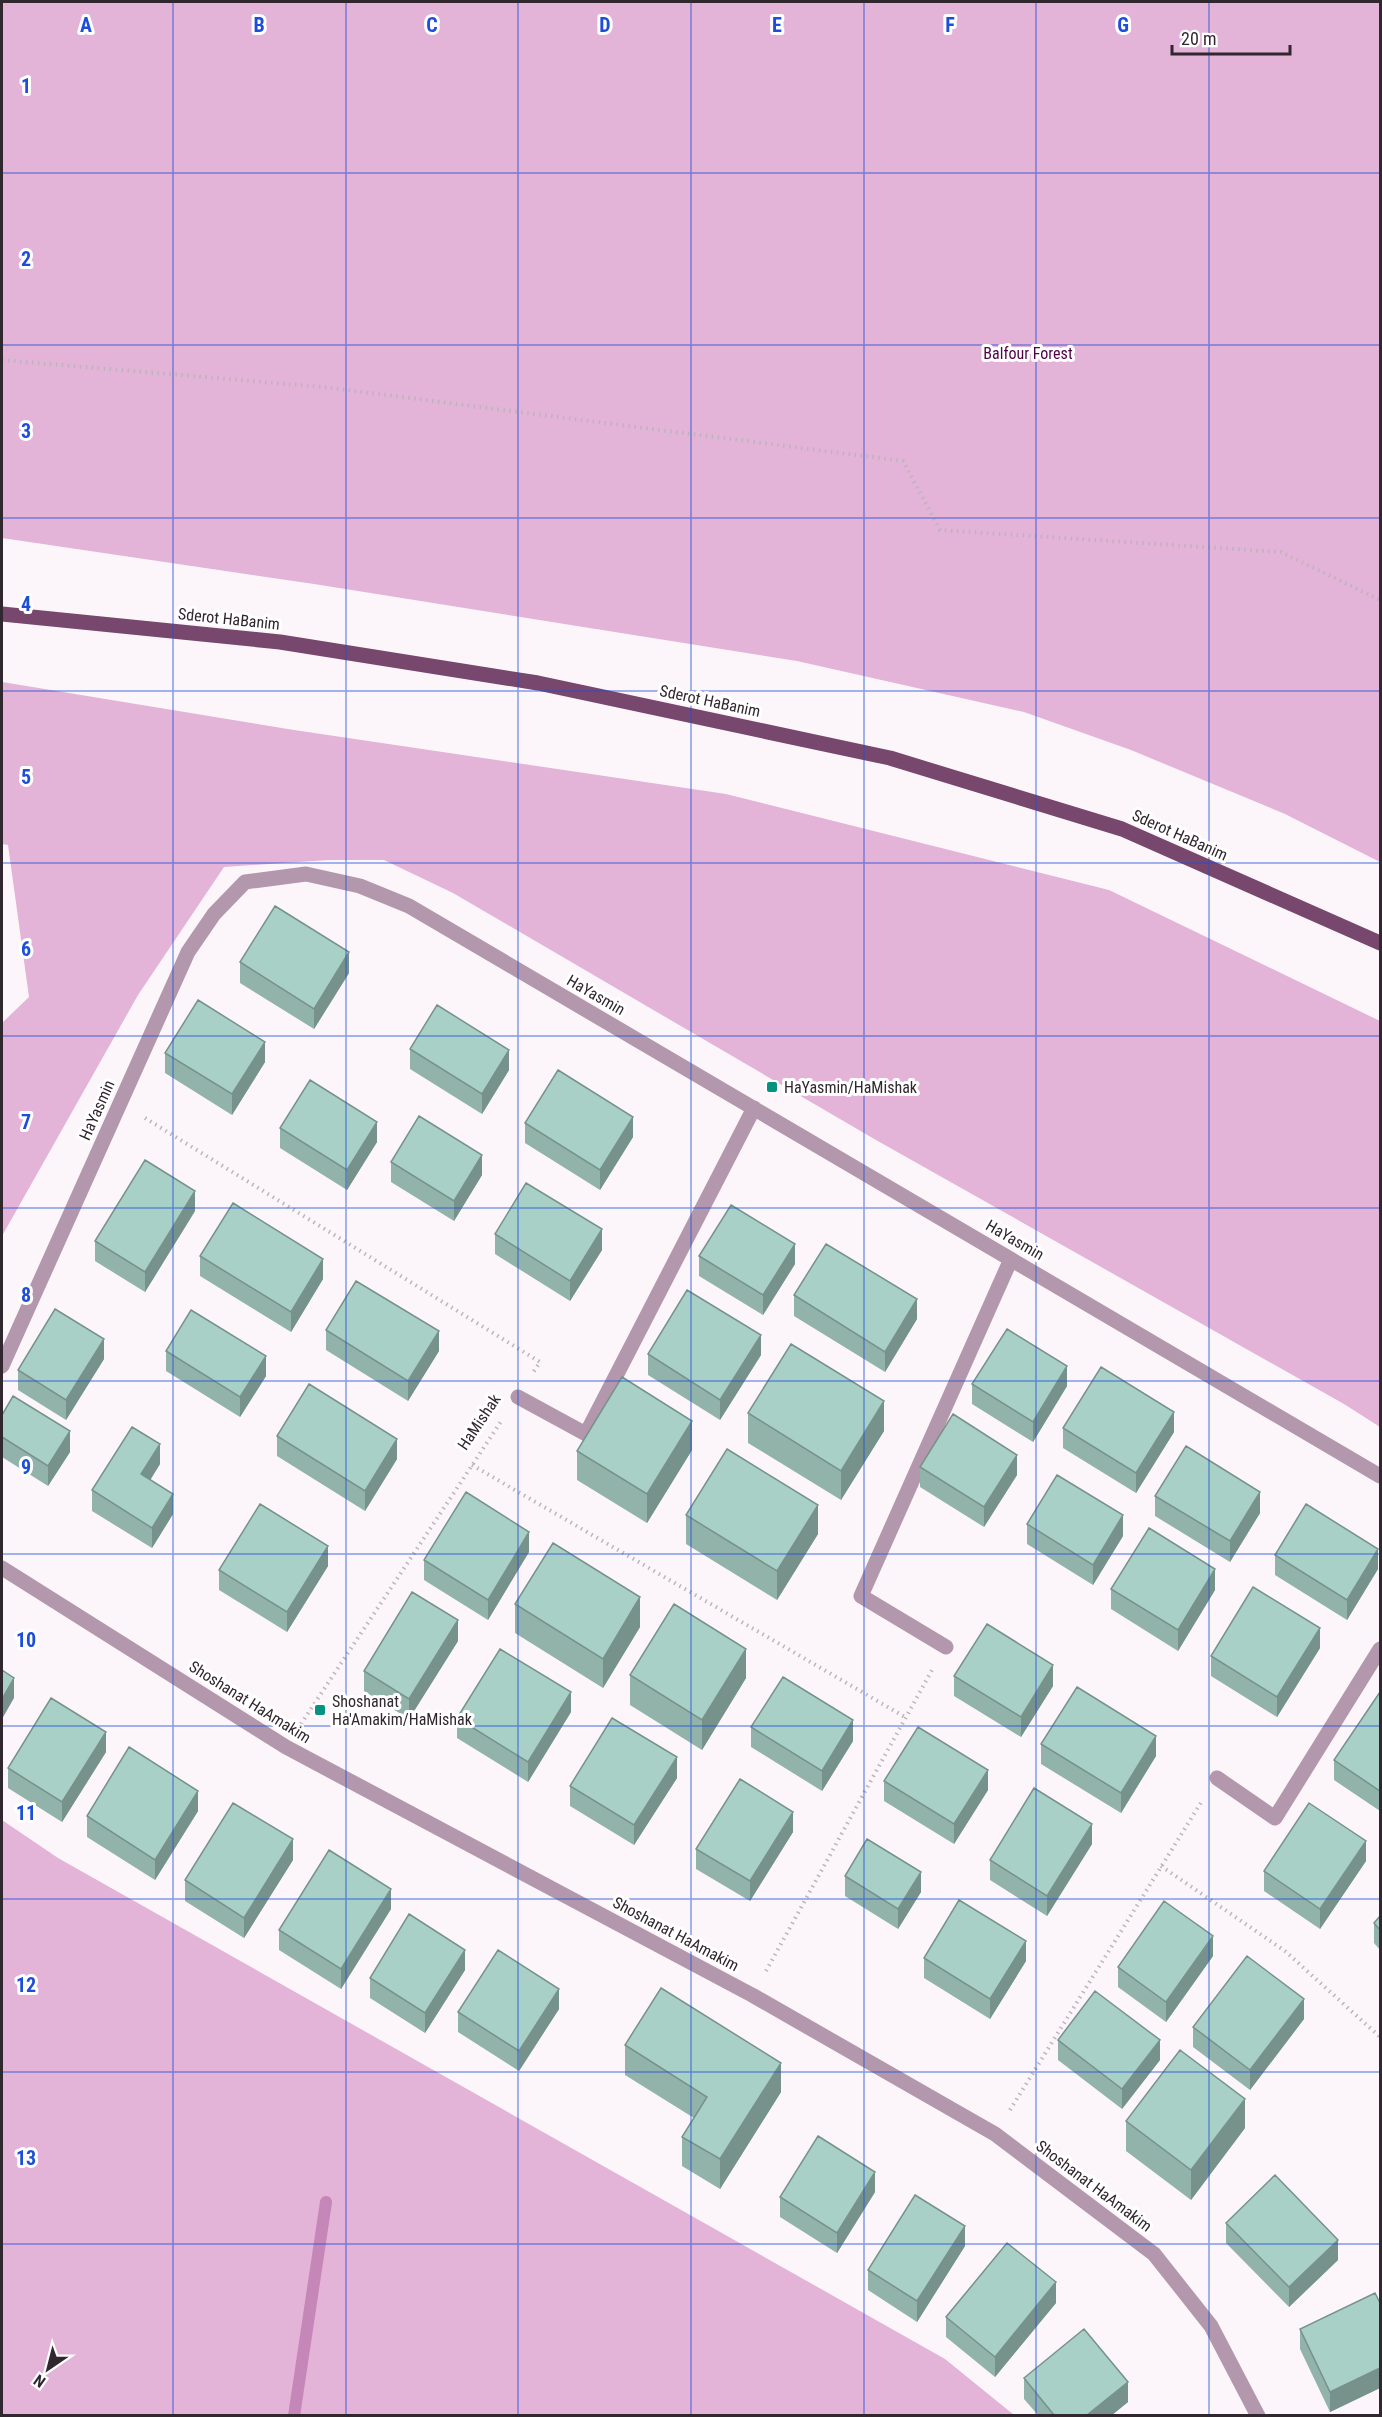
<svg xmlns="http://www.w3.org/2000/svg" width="1382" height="2417" viewBox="0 0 1382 2417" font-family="'Roboto Condensed',sans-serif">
  <rect width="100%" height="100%" fill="#fcf6fa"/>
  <path fill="#e3b3d8" d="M2,2H1380V862L1285,814L1131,750L1024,712L797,661L314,584L2,538Z
    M2,682L294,730L726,794L1109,890L1380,1021V1427L1344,1404L876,1140L453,893L384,860H329L224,867L138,995L2,1236V1023L29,997L8,845L2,844Z
    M2,1820L58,1858L945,2359L1014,2415H2Z"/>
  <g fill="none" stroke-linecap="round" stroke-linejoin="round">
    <path stroke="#c587b7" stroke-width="12" d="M294,2416L326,2202"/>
    <path stroke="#bdb5bb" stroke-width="4" stroke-dasharray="1.5 4.5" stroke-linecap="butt" d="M2,360L323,387L903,461L940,530L1281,552L1380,600
      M145,1118L540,1362L532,1374
      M472,1465L905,1717
      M301,1724L502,1420
      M1161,1866L1285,1951L1380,2037
      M766,1971L932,1670
      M1010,2110L1202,1801"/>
    <path stroke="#b397ac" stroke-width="15" d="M2,1366L188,952L214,914L245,882L306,874L360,886L409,906L1380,1476
      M518,1397L586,1434L754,1108
      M2,1568L286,1747L752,1995L995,2134L1154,2254L1211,2326L1258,2416
      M946,1647L861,1596L1011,1259
      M1217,1778L1275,1818L1380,1649"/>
    <path stroke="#77476d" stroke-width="15" d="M2,614L280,642L538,683L890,758L1122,829L1380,943"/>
  </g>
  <path fill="#91b3aa" d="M240,962L349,973L314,1029L240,983Z
    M410,1049L509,1070L482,1114L410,1069Z
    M165,1053L265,1062L232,1115L165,1073Z
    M525,1123L633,1137L600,1190L525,1143Z
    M280,1128L377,1142L347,1190L280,1148Z
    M391,1162L482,1175L454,1221L391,1182Z
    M195,1211L145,1292L95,1261V1241Z
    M495,1234L602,1250L570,1301L495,1254Z
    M200,1256L323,1279L291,1332L200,1276Z
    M699,1256L795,1264L763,1315L699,1276Z
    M794,1295L917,1319L885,1372L794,1316Z
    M326,1330L439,1351L408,1401L326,1350Z
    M166,1351L266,1376L240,1417L166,1371Z
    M648,1354L761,1355L720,1420L648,1375Z
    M104,1359L66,1420L18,1390V1370Z
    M972,1384L1067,1386L1033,1442L972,1404Z
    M748,1413L884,1431L841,1500L748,1443Z
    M2,1415L70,1452L48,1486L2,1457Z
    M1063,1428L1174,1432L1136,1493L1063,1448Z
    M277,1436L397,1459L365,1511L277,1456Z
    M692,1450L647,1523L577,1480V1451Z
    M160,1464L150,1480L173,1514L152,1548L92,1511V1490Z
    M920,1467L1017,1475L984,1527L920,1487Z
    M1155,1496L1260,1513L1230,1562L1155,1516Z
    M686,1515L818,1534L777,1600L686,1544Z
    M1027,1524L1123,1536L1093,1585L1027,1544Z
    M529,1552L488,1620L424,1580V1560Z
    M1275,1555L1378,1569L1347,1620L1275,1575Z
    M328,1566L287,1632L219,1590V1570Z
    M1111,1589L1215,1590L1178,1651L1111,1609Z
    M515,1604L640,1627L603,1688L515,1633Z
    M458,1641L409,1719L364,1691V1671Z
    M1320,1648L1277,1717L1211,1676V1656Z
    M630,1675L746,1678L702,1750L630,1705Z
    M954,1676L1053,1686L1021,1737L954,1696Z
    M1380,1692V1811L1334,1780V1760Z
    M571,1712L528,1782L457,1738V1718Z
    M751,1727L853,1741L822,1791L751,1747Z
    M1041,1744L1156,1756L1121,1813L1041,1764Z
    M106,1752L62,1822L8,1788V1768Z
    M677,1778L634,1845L570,1806V1786Z
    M884,1781L988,1790L954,1844L884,1801Z
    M198,1811L155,1880L87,1837V1816Z
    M793,1832L750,1901L696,1869V1849Z
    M1092,1844L1047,1916L990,1880V1860Z
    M293,1860L244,1938L185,1901V1880Z
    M1366,1861L1320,1929L1264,1891V1871Z
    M845,1876L921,1892L898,1929L845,1896Z
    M391,1909L341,1989L279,1950V1930Z
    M1380,1916V1950L1374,1943V1923Z
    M1213,1956L1166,2022L1118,1987V1967Z
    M924,1958L1026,1961L990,2019L924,1978Z
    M465,1970L425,2033L370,1998V1978Z
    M559,2009L519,2071L458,2032V2012Z
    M1304,2019L1250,2090L1193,2047V2027Z
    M1058,2040L1160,2060L1122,2109L1058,2060Z
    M625,2045L781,2092L720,2189L682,2166V2137L694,2118L625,2075Z
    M1126,2121L1245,2128L1191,2200L1126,2151Z
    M875,2192L837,2253L780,2217V2197Z
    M1226,2223L1338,2260L1289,2307L1226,2243Z
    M965,2246L917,2322L868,2290V2270Z
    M1056,2303L995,2377L946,2337V2317Z
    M1380,2303V2388L1330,2412L1300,2349V2329Z
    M1024,2378L1128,2402L1112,2415H1038L1024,2399Z"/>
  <path fill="#76928b" d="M349,952V973L314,1029V1009Z
    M265,1042V1062L232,1115V1094Z
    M509,1050V1070L482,1114V1094Z
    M633,1117V1137L600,1190V1170Z
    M377,1122V1142L347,1190V1170Z
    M482,1155V1175L454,1221V1201Z
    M195,1191V1211L145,1292V1272Z
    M602,1229V1250L570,1301V1281Z
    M795,1244V1264L763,1315V1295Z
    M323,1259V1279L291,1332V1312Z
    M917,1299V1319L885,1372V1352Z
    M439,1331V1351L408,1401V1381Z
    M761,1335V1355L720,1420V1400Z
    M104,1339V1359L66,1420V1400Z
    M266,1356V1376L240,1417V1397Z
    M1067,1366V1386L1033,1442V1422Z
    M884,1401V1431L841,1500V1471Z
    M1174,1412V1432L1136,1493V1473Z
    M692,1421V1450L647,1523V1494Z
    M70,1431V1452L48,1486V1466Z
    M397,1439V1459L365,1511V1491Z
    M160,1444V1464L141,1495V1474Z
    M1017,1455V1475L984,1527V1507Z
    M1260,1492V1513L1230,1562V1541Z
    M173,1494V1514L152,1548V1528Z
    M818,1505V1534L777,1600V1571Z
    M1123,1515V1536L1093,1585V1565Z
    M529,1532V1552L488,1620V1600Z
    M328,1546V1566L287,1632V1612Z
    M1378,1549V1569L1347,1620V1600Z
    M1215,1569V1590L1178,1651V1630Z
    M640,1597V1627L603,1688V1659Z
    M458,1620V1641L409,1719V1699Z
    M1320,1628V1648L1277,1717V1697Z
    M746,1649V1678L702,1750V1720Z
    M1053,1665V1686L1021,1737V1717Z
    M14,1678V1698L2,1719V1699Z
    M571,1692V1712L528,1782V1762Z
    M853,1720V1741L822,1791V1771Z
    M106,1732V1752L62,1822V1802Z
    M1156,1736V1756L1121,1813V1793Z
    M677,1757V1778L634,1845V1825Z
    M988,1770V1790L954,1844V1824Z
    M198,1791V1811L155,1880V1860Z
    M793,1812V1832L750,1901V1881Z
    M1092,1824V1844L1047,1916V1896Z
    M293,1839V1860L244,1938V1918Z
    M1366,1841V1861L1320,1929V1909Z
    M921,1872V1892L898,1929V1909Z
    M391,1889V1909L341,1989V1969Z
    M1213,1936V1956L1166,2022V2002Z
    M1026,1941V1961L990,2019V1999Z
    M465,1950V1970L425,2033V2013Z
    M559,1989V2009L519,2071V2051Z
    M1304,1999V2019L1250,2090V2070Z
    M1160,2040V2060L1122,2109V2089Z
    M781,2063V2092L720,2189V2159Z
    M1245,2099V2128L1191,2200V2170Z
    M875,2172V2192L837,2253V2233Z
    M965,2226V2246L917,2322V2301Z
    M1338,2240V2260L1289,2307V2287Z
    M1056,2282V2303L995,2377V2357Z
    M1380,2368V2388L1330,2412V2392Z
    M1128,2382V2402L1112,2415H1087Z"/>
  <path fill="#a9d0c6" stroke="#76928b" stroke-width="1.5" d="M275,906L349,952L314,1009L240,962Z
    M198,1000L265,1042L232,1094L165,1053Z
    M437,1005L509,1050L482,1094L410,1049Z
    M558,1070L633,1117L600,1170L525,1123Z
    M310,1080L377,1122L347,1170L280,1128Z
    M419,1116L482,1155L454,1201L391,1162Z
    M145,1160L195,1191L145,1272L95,1241Z
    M526,1183L602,1229L570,1281L495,1234Z
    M233,1203L323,1259L291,1312L200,1256Z
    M731,1205L795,1244L763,1295L699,1256Z
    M826,1244L917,1299L885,1352L794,1295Z
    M356,1281L439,1331L408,1381L326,1330Z
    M687,1290L761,1335L720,1400L648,1354Z
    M55,1309L104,1339L66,1400L18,1370Z
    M191,1310L266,1356L240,1397L166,1351Z
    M1007,1329L1067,1366L1033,1422L972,1384Z
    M791,1344L884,1401L841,1471L748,1413Z
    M1101,1367L1174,1412L1136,1473L1063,1428Z
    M622,1377L692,1421L647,1494L577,1451Z
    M309,1384L397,1439L365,1491L277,1436Z
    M13,1396L70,1431L48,1466L2,1437V1415Z
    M953,1414L1017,1455L984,1507L920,1467Z
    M132,1427L160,1444L141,1474L173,1494L152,1528L92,1490Z
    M1186,1446L1260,1492L1230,1541L1155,1496Z
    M727,1449L818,1505L777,1571L686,1515Z
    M1057,1475L1123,1515L1093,1565L1027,1524Z
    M466,1492L529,1532L488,1600L424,1560Z
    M260,1504L328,1546L287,1612L219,1570Z
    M1306,1504L1378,1549L1347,1600L1275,1555Z
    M1149,1528L1215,1569L1178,1630L1111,1589Z
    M553,1543L640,1597L603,1659L515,1604Z
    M1253,1587L1320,1628L1277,1697L1211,1656Z
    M412,1592L458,1620L409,1699L364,1671Z
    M674,1604L746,1649L702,1720L630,1675Z
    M987,1624L1053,1665L1021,1717L954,1676Z
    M500,1649L571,1692L528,1762L457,1718Z
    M2,1670L14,1678L2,1699Z
    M783,1677L853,1720L822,1771L751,1727Z
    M1077,1687L1156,1736L1121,1793L1041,1744Z
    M1380,1692V1791L1334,1760Z
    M51,1698L106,1732L62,1802L8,1768Z
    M612,1718L677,1757L634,1825L570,1786Z
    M918,1727L988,1770L954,1824L884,1781Z
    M129,1747L198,1791L155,1860L87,1816Z
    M740,1779L793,1812L750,1881L696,1849Z
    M1034,1788L1092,1824L1047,1896L990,1860Z
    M233,1803L293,1839L244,1918L185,1880Z
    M1309,1803L1366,1841L1320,1909L1264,1871Z
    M867,1839L921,1872L898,1909L845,1876Z
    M329,1850L391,1889L341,1969L279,1930Z
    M959,1900L1026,1941L990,1999L924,1958Z
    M1164,1901L1213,1936L1166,2002L1118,1967Z
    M409,1914L465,1950L425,2013L370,1978Z
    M1380,1916V1930L1374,1923Z
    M498,1950L559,1989L519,2051L458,2012Z
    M1247,1956L1304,1999L1250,2070L1193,2027Z
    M661,1988L781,2063L720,2159L682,2137L707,2097L625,2045Z
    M1095,1991L1160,2040L1122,2089L1058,2040Z
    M1180,2050L1245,2099L1191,2170L1126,2121Z
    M818,2136L875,2172L837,2233L780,2197Z
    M1275,2175L1338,2240L1289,2287L1226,2223Z
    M915,2195L965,2226L917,2301L868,2270Z
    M1007,2243L1056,2282L995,2357L946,2317Z
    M1375,2293L1380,2303V2368L1330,2392L1300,2329Z
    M1084,2329L1128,2382L1087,2415H1054L1024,2378Z"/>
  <path fill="none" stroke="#1d4ed8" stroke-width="1.5" stroke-opacity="0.55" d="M173,2V2416M346,2V2416M518,2V2416M691,2V2416M864,2V2416M1036,2V2416M1209,2V2416M2,173H1380M2,345H1380M2,518H1380M2,691H1380M2,863H1380M2,1036H1380M2,1208H1380M2,1381H1380M2,1554H1380M2,1726H1380M2,1899H1380M2,2072H1380M2,2244H1380"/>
  <g fill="#05937f" stroke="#fff" stroke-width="2">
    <rect x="766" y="1081" width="12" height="12" rx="3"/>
    <rect x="314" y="1704" width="12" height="12" rx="3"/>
  </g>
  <g text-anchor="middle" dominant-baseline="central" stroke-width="6" stroke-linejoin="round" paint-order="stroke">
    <g font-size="16" fill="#500246" stroke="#fff">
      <text x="1028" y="353">Balfour Forest</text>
    </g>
    <g font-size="16" fill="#31272f" stroke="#fff">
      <text transform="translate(229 619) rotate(6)">Sderot HaBanim</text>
      <text transform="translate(710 701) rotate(12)">Sderot HaBanim</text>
      <text transform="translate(1180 835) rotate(24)">Sderot HaBanim</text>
      <text transform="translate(596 995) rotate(30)">HaYasmin</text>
      <text transform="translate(97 1110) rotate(-66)">HaYasmin</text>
      <text transform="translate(1015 1240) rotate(30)">HaYasmin</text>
      <text transform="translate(479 1422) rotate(-56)">HaMishak</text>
      <text transform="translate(250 1702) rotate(32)">Shoshanat HaAmakim</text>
      <text transform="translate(676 1934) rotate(28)">Shoshanat HaAmakim</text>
      <text transform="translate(1094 2186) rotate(37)">Shoshanat HaAmakim</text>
    </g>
    <g font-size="16" fill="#31272f" stroke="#fff" text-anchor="start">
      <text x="784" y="1087">HaYasmin/HaMishak</text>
      <text x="332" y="1701">Shoshanat<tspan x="332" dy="18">Ha'Amakim/HaMishak</tspan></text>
    </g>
  </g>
  <g font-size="20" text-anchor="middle" font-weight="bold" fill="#1d4ed8" stroke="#fff" stroke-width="6" stroke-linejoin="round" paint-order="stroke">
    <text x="86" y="32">A</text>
    <text x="259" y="32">B</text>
    <text x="432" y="32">C</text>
    <text x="605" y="32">D</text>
    <text x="777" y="32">E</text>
    <text x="950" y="32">F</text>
    <text x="1123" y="32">G</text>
    <text x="26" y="93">1</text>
    <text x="26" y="266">2</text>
    <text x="26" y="438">3</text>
    <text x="26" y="611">4</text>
    <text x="26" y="784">5</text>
    <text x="26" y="956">6</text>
    <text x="26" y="1129">7</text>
    <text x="26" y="1302">8</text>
    <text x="26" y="1474">9</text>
    <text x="26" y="1647">10</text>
    <text x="26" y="1820">11</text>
    <text x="26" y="1992">12</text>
    <text x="26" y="2165">13</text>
  </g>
  <rect width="1382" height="2417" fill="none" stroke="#31272f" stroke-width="6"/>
  <g transform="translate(48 2369) rotate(215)" stroke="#ffffff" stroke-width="4.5" paint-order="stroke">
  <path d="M0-4.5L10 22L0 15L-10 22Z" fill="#31272f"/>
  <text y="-9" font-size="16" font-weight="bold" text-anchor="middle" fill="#31272f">N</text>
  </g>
  <path d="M1172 45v9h118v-9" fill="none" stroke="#31272f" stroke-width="3"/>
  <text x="1181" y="45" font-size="18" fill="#31272f" stroke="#ffffff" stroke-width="4.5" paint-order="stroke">20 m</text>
</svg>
